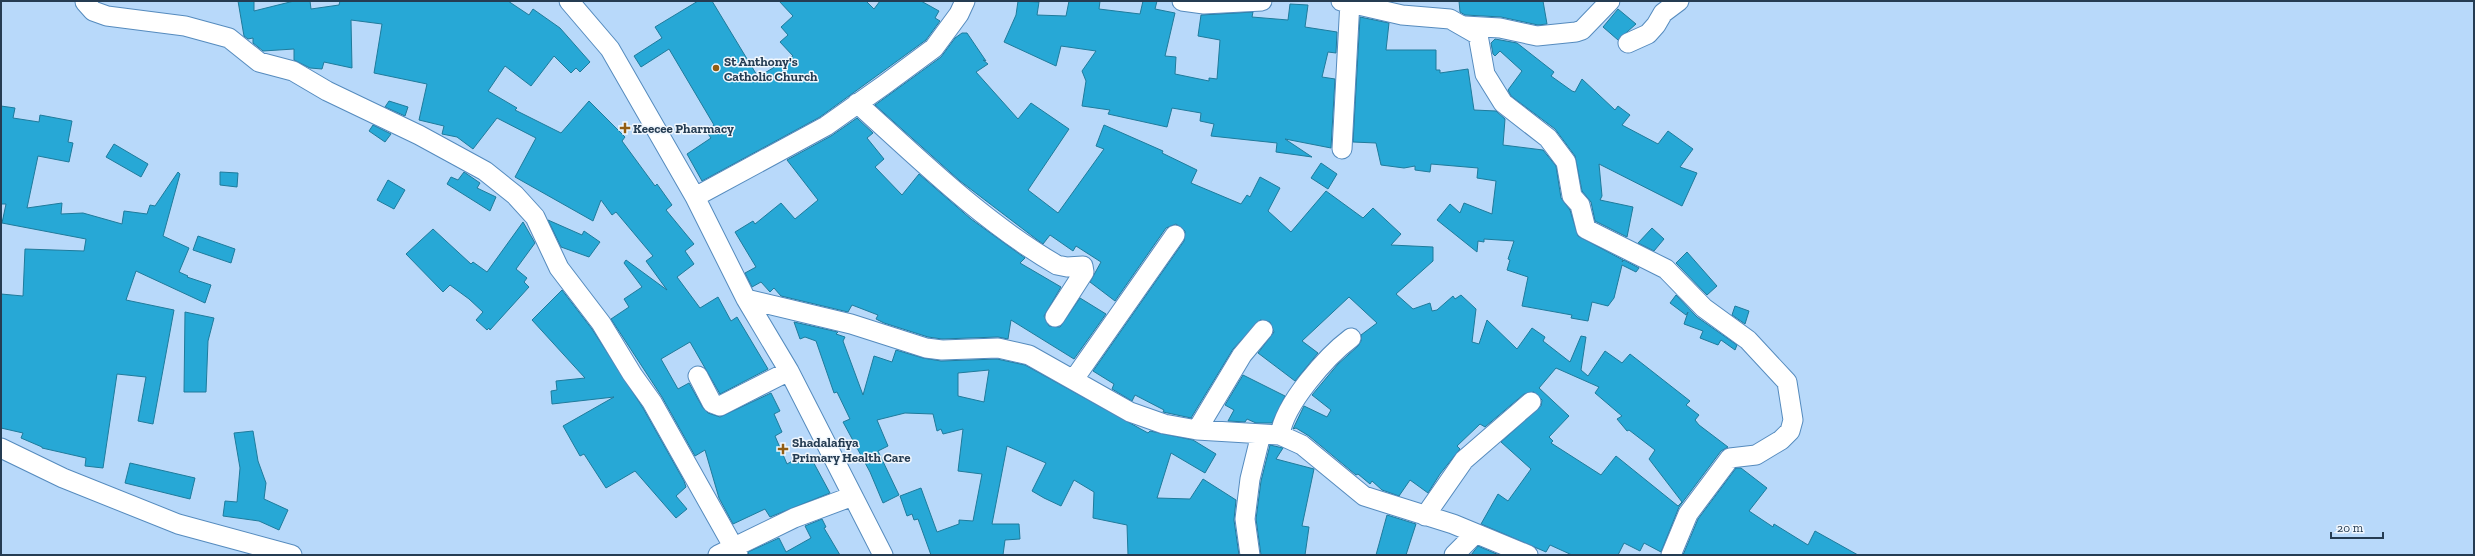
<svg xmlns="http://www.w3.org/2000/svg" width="2475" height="556" viewBox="0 0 2475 556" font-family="'Zilla Slab',serif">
  <rect width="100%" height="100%" fill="#b8d9fa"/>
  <path fill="#27a8d6" stroke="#1f7b9c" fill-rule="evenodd" d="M238,1H254V11L294,1H310L311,9L339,5L340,1H508L529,15L533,9L560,28L590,62L580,72L576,68L571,73L554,56L531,86L505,66L488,91L517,108L515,110L561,133L589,101L625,137L622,141L655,186L657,184L672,205L666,210L694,244L685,251L694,264L677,277L700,308L718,297L731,321L737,317L768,369L720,394L690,342L661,359L678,389L689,383L703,408L708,413L720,417L771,393L780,411L774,414L782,432L775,436L787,464L794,460L796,464L810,456L830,493L770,517L765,509L733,524L719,498L705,450L695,456L662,397L611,319L629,307L624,299L642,287L624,263L626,260L667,290L646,261L653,256L616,212L612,215L601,200L593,221L515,177L536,138L497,118L473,149L457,137L442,134L444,126L419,120L427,84L374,73L382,24L351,20L352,68L324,62L322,69L310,68L294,60V49L263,51L253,43V38L248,39L244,36Z
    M698,1H712L758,77L793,56L780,42L788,35L781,27L793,16L779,1H866L874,9L880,1H921L939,11L935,18L940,21L926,40L820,117L702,181L687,154L711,138L706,131L714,125L669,49L641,67L634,56L662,38L655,27Z
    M1018,1L1039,2L1037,15L1066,16L1069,1H1100L1099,9L1140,14L1143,1H1157L1155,9L1175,13L1165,56L1176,57L1175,74L1209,81V78L1217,79L1220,40L1198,36L1201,15L1253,12L1252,17L1288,20L1290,4L1308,5L1305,27L1337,32L1336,53L1328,52L1322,77L1335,79L1331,148L1285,139L1312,157L1276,152L1277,143L1211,136L1214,124L1200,121L1201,113L1172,108L1167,127L1108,114L1110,110L1082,106L1086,81L1082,71L1096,51L1061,46L1056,66L1004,42L1016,15Z
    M1459,1H1543L1547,24L1538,25L1501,17L1465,15L1460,12Z
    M1618,9L1636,24L1618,40L1603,27Z
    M1360,17L1389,23L1386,50H1436V70H1440V73L1468,69L1474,110L1496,111L1505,119L1503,145L1543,150L1556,166L1561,198L1570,210L1578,236L1623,260L1622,262L1624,260L1639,268L1636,272L1622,265L1614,298L1608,306L1592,302L1588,321L1571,318L1572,315L1522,306L1528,277L1507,270L1510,260L1508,259L1514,241L1484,239V242L1478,241L1477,252L1437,220L1450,204L1460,213L1464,203L1492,214L1496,181L1477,178L1478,168L1431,164L1430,172L1415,170V166L1404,168L1381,165L1376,143L1353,142Z
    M962,33H967L986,61L983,60L988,64L976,72L1018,119L1031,103L1069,129L1028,190L1058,213L1104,149L1096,146L1104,125L1163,151L1162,153L1197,170L1191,183L1241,204L1247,195L1250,197L1260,177L1280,188L1268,211L1291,232L1326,191L1363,218L1373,208L1401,234L1391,245L1433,247V261L1396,294L1413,309L1430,303L1432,311L1437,310L1453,296L1455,299L1461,295L1476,309L1472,342L1479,344L1487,320L1517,349L1532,328L1545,337L1543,341L1570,362L1581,336L1586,337L1581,370L1588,376L1605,351L1622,363L1630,354L1690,401L1686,405L1699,415L1695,420L1699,425L1728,447L1721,451L1679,507L1661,552L1644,543L1640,551L1624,543L1618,555H1572L1550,545L1546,552L1481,524L1498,494L1508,501L1531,469L1501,442L1541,406L1542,400L1534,392L1524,394L1485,427L1480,424L1457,446L1460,449L1440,474L1428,493L1410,480L1399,496L1382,490L1372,481L1370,484L1358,474L1356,475L1309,436L1296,428L1293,429L1304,406L1327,417L1331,410L1312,395L1338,364L1358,346L1361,341V335L1377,323L1349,297L1302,341L1318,353L1295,381L1258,353L1274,332L1270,322L1260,320L1233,349L1191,418L1163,412L1164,410L1135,395L1132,401L1112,389L1114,384L1093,371L1184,241L1185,231L1176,224L1166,228L1115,301L1090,282L1101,262L1076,246L1073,251L1050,235L1043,244L1036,239L960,181L875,105L941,57L955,38ZM1556,368L1599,387L1595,393L1622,416L1617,419L1627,431L1629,430L1655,450L1649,459L1682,502L1678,506L1616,456L1601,475L1551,443L1553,441L1549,437L1569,416L1539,388Z
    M1495,39L1517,43L1554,72L1551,76L1572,91L1575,92L1582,79L1615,110L1618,106L1630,115L1622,125L1658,144L1668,131L1693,149L1680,167L1697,173L1682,206L1599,164L1602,196L1600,200L1633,207L1627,237L1595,221L1591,202L1582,191L1575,156L1555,129L1511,96L1508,90L1522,71L1500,51L1495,56L1493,54L1491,43Z
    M389,101L408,107L405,116L385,107Z
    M1,106L15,108L13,118L39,122L40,115L72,121L68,142L73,143L69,162L38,156L27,208L62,203L61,214L83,213L122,224L124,211L147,214L150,205L155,206L178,172L180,174L163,236L189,248L179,272L188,276L187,277L211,285L205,303L136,271L126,300L174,310L153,424L138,421L146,377L117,374L103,468L85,466L86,458L42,448V447L21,438L23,433L1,428V294L23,296L25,249L84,251L86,239L2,223L6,204H1Z
    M857,118L873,133L867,138L884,159L875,167L902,195L919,174L971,219L1025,258L1020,263L1061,287L1044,316L1049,326L1060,327L1080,298L1106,314L1074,359L1011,320L1008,339L998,337L942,339L928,337L884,323L876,319L878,315L852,305L848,312L781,296L774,288L770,292L761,282L752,287L745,273L756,267L735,232L753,221L755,224L781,203L795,219L818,200L787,160L831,136Z
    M373,125L391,134L385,142L369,131Z
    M114,144L148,164L141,177L106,157Z
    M1321,163L1337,174L1328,189L1311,178Z
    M220,172L238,173L237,187L220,185Z
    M464,172L480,183L477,188L496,197L490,211L447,184L451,177L458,180Z
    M388,180L405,190L394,209L377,200Z
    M548,220L582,235L584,231L600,242L589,257L561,247Z
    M523,222L535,243L516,269L527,278L524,282L529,287L490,330L489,328L487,330L476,320L483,312L469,299L450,285L443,292L406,254L433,229L471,264L473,262L487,272Z
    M1652,228L1664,239L1654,251L1638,243Z
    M198,236L235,249L231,263L193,250Z
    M1687,252L1717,286L1707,295L1676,263Z
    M562,290L592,329L643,408L684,481L686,487L676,496L687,509L676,518L635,471L606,488L584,454L580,456L563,426L614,397L552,404L551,391L557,390L556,381L585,378L532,320Z
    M1676,295L1697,317L1737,345L1735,350L1721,340L1718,345L1700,338L1703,331L1684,324L1688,312L1686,315L1670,303Z
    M1735,306L1749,311L1745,324L1732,315Z
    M185,312L214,318L208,341L206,392H184Z
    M794,322L838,332L836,334L845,337L843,341L863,395L874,356L892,362L896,350L923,358L941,361L997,359L1025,365L1148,433L1150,431L1193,440L1216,454L1205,473L1171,453L1157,498L1190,499L1203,479L1236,500L1234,520L1239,555H1128L1127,525L1093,518L1094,492L1074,480L1061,506L1044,498L1032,491L1046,463L1007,446L992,524H1019L1020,539L1005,540L1003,555H931L918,519L914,520L912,514L907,516L900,496L921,488L937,532L959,524V520L973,521L982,474L958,471L963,429L943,434L941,429L937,431L933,414L905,413L877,420L888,446L878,451L899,495L883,503L870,472L843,422L850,419L837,392L834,393L816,341L805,337L800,339ZM989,370L984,402L958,396V373Z
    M1243,375L1285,396L1272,423H1256L1247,419L1245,422L1228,421L1234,410L1225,405Z
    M253,431L258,461L266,483L264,499L288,510L279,530L259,521L223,516L225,501L237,502L240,468L234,433Z
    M1270,445L1283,448L1276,459L1314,469L1302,526L1309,527L1305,555H1261L1256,519L1261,481Z
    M130,463L195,478L190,499L125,483Z
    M1736,468H1741L1767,488L1749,511L1773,527L1774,524L1808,545L1815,531L1858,555H1683L1698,519Z
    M1387,515L1416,524L1406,555H1376Z
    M822,519L826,527L824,528L840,555H749L748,552L779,538L786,552L811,538L805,526Z
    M1478,546L1499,555H1471Z"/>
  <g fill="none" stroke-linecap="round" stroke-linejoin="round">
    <defs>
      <path id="minor" d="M569,1L610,49L695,197L746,299L789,371L883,555
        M1182,1L1204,4L1262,1
        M1341,1L1402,15L1450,19L1478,35L1485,74L1503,103L1548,138L1566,162L1572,196L1580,205L1586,229L1666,269L1704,308L1748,340L1787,382L1793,420L1790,431L1781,440L1756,455L1730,458L1688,514L1671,555
        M85,2L93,11L107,16L185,26L229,38L259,62L293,71L327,91L419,135L485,171L515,195L535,217L559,268L601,323L632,374L652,402L738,555
        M1465,26L1500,28L1537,36L1576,32L1582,30L1610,1
        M1628,43L1648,34L1656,25L1663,13L1679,1
        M857,103C920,160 983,222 1057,265L1067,267L1083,266L1084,272L1055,317
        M1342,149L1350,1
        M695,197L826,126L884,85L934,48L959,14L965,1
        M746,299L851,324L926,348L942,350L998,348L1029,355L1130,412L1164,424L1197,430L1280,435L1302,445L1364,496L1453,524L1528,555
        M698,376L712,403L720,406L789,371
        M1074,379L1175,235
        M1197,430L1242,355L1263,330
        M1280,435C1284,404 1327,356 1351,338
        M1,448L63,478L178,524L292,555
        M1425,516L1464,460L1531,402
        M718,555L794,518L853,496
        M1250,555L1245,519L1250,479L1261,434
        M1454,555L1474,535"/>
    </defs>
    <use href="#minor" stroke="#558bbe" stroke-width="21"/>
    <use href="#minor" stroke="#fff" stroke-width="19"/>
  </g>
  <g fill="#925d13" stroke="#f1f7fd" stroke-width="1.5">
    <circle cx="716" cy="68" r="4"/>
    <path d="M623 122h4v4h4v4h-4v4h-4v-4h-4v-4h4z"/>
    <path d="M781 443h4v4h4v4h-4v4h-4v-4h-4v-4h4z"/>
  </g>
  <g text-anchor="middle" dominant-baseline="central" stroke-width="3" stroke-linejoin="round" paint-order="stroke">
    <g font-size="13" font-weight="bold" fill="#253c52" stroke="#f1f7fd" text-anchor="start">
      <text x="724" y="61">St Anthony's<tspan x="724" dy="15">Catholic Church</tspan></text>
      <text x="633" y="128">Keecee Pharmacy</text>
      <text x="792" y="442">Shadalafiya<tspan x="792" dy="15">Primary Health Care</tspan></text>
    </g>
  </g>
  <rect width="2475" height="556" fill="none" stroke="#253c52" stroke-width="4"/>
  <path d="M2331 532v6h52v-6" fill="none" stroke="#253c52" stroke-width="2"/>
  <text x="2337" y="532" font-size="12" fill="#253c52" stroke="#f1f7fd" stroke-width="3" paint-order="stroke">20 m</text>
</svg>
